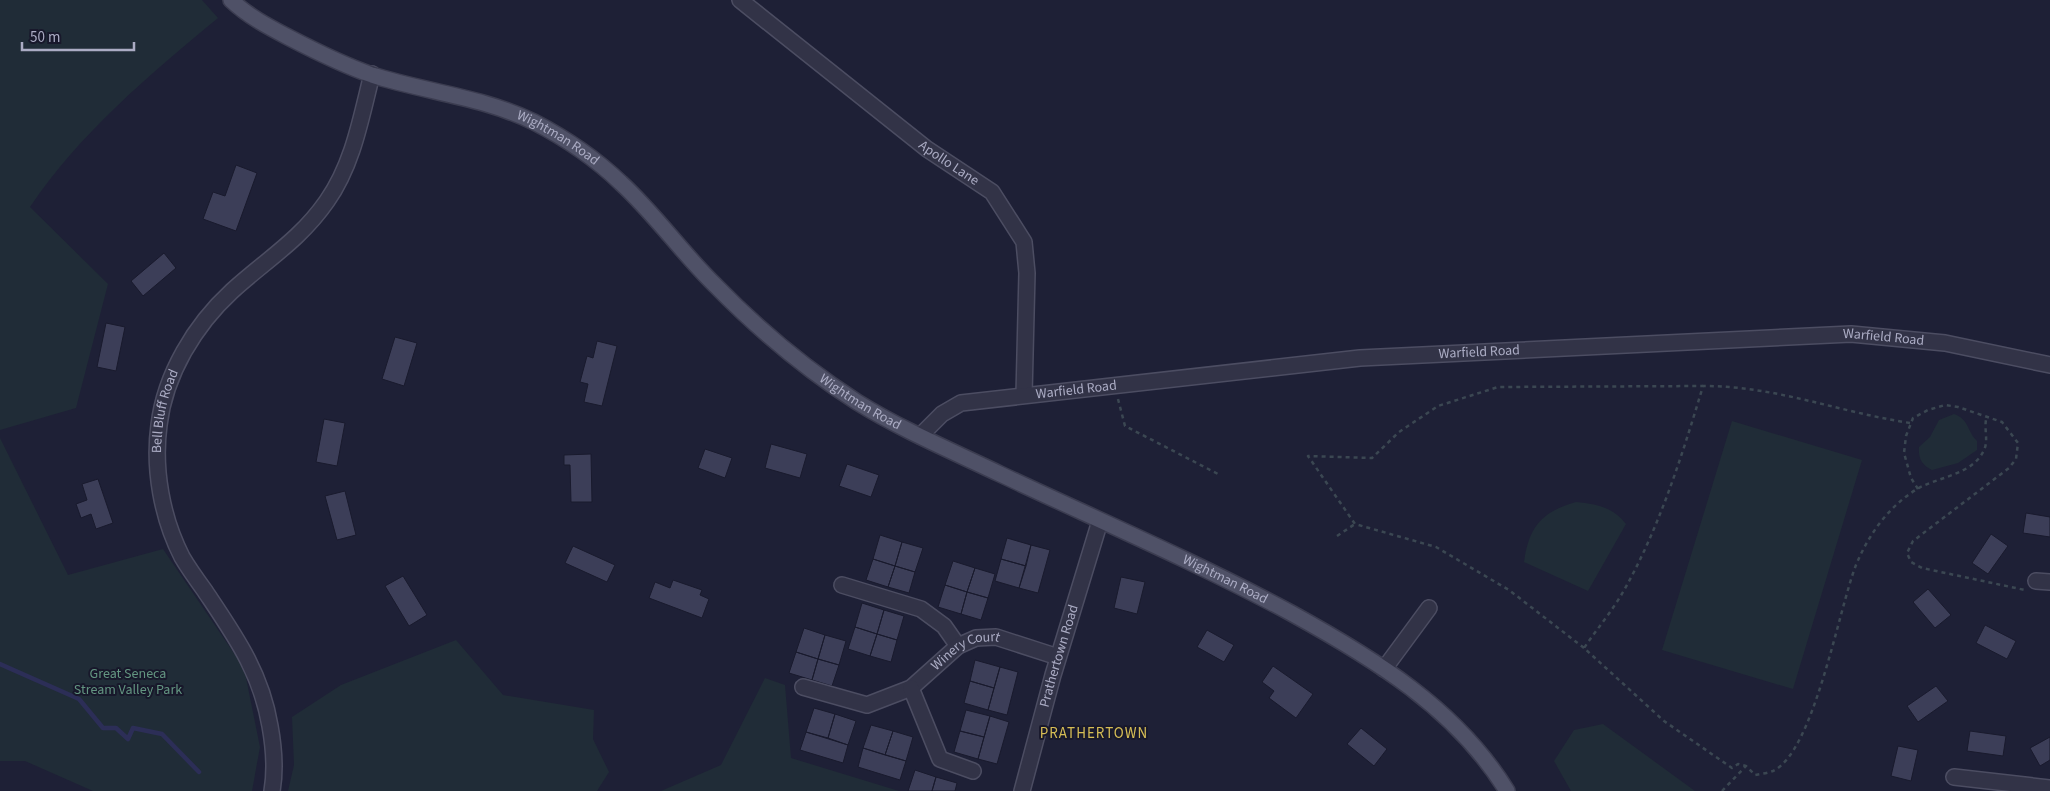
<svg xmlns="http://www.w3.org/2000/svg" width="2050" height="791" viewBox="0 0 2050 791" font-family="'Source Sans 3',sans-serif">
  <rect width="100%" height="100%" fill="#1e2036"/>
  <path fill="#202c37" d="M0,0H202L218,18C150,74 79,134 30,207L108,284L76,408L0,430Z
    M1954,414C1969,419 1967,431 1977,441V450L1958,463L1932,470C1922,465 1918,458 1919,447L1930,437L1939,420Z
    M1732,421L1862,460L1793,689L1662,650Z
    M0,438L68,575L163,549L244,668L260,747L252,791H93L25,761H0Z
    M1576,502C1596,504 1613,507 1626,524L1588,591L1524,562C1529,527 1541,512 1576,502Z
    M456,640L503,695L594,710L593,739L609,772L597,791H288L294,765L292,717L341,685Z
    M765,678L785,685L791,758L899,791H661L721,765Z
    M1603,724L1695,791H1571L1554,761L1574,730Z"/>
  <g fill="none" stroke-linecap="round" stroke-linejoin="round">
    <path stroke="#2c2e57" stroke-width="4.5" d="M0,664L79,699L103,728H116L128,739L133,728L162,734L199,772"/>
  </g>
  <path fill="#3c3e58" stroke="#191a2d" d="M236,165L257,173L236,231L203,219L213,192L225,196Z
    M164,253L176,268L143,296L131,281Z
    M106,323L125,327L116,371L97,367Z
    M395,337L417,343L404,386L382,379Z
    M597,341L617,346L602,406L584,402L588,384L580,382L587,356L593,358Z
    M324,419L345,423L337,466L316,462Z
    M771,444L807,454L800,478L765,468Z
    M705,449L732,458L725,478L698,468Z
    M591,454L592,502H571L570,465H564V455Z
    M847,464L879,475L871,497L839,486Z
    M98,479L113,523L96,529L91,514L81,518L76,504L87,500L82,484Z
    M345,491L356,535L337,540L325,496Z
    M2026,513L2050,517V537L2023,533Z
    M1991,534L2008,546L1988,574L1972,563Z
    M880,535L902,542L895,566L873,559Z
    M1007,538L1031,545L1026,566L1001,559Z
    M902,542L923,548L915,572L895,566Z
    M1031,545L1050,550L1038,593L1019,588Z
    M573,546L615,565L607,582L565,563Z
    M873,559L895,566L888,587L866,580Z
    M1001,559L1026,566L1019,588L995,581Z
    M953,561L975,568L967,592L945,585Z
    M895,566L915,572L909,593L888,587Z
    M975,568L995,574L988,598L967,592Z
    M403,576L427,615L409,626L385,586Z
    M1121,577L1145,582L1137,614L1114,608Z
    M673,580L702,590L700,595L709,599L702,618L649,598L655,582L670,588Z
    M945,585L967,592L961,614L938,607Z
    M1928,589L1951,615L1935,628L1913,602Z
    M967,592L988,598L981,620L961,614Z
    M862,603L884,610L877,634L855,627Z
    M884,610L904,616L897,640L877,634Z
    M1985,625L2016,641L2007,659L1976,643Z
    M855,627L877,634L870,656L848,649Z
    M804,628L825,635L818,659L796,652Z
    M1207,630L1234,645L1224,662L1197,647Z
    M877,634L897,640L891,662L870,656Z
    M825,635L846,641L839,665L818,659Z
    M796,652L818,659L812,680L789,673Z
    M818,659L839,665L832,686L812,680Z
    M975,660L1000,667L994,688L970,681Z
    M1273,666L1313,694L1296,718L1269,698L1274,691L1262,682Z
    M1000,667L1018,672L1007,715L988,710Z
    M970,681L994,688L988,710L964,703Z
    M1936,686L1948,701L1918,722L1907,706Z
    M814,708L835,714L828,738L806,732Z
    M966,710L990,716L984,737L960,731Z
    M835,714L856,721L848,745L828,738Z
    M990,716L1009,722L997,764L978,759Z
    M871,725L893,731L885,755L863,748Z
    M1361,728L1387,749L1374,766L1347,744Z
    M893,731L913,737L906,761L885,755Z
    M960,731L984,737L978,759L954,752Z
    M1970,731L2006,736L2003,756L1967,751Z
    M806,732L848,745L843,763L800,750Z
    M2050,737V760L2040,766L2030,748Z
    M1898,746L1918,750L1911,781L1891,776Z
    M863,748L906,761L900,780L858,767Z
    M915,770L936,777L932,791H908Z
    M936,777L957,783L955,791H932Z"/>
  <g fill="none" stroke-linecap="round" stroke-linejoin="round">
    <defs>
      <g id="minor">
        <path id="s1" d="M740,0L927,149L992,192L1024,242L1027,273L1024,395"/>
        <path id="s2" d="M920,436L942,414L961,403L1360,358L1851,334L1945,343L2050,365"/>
        <path d="M2036,581L2050,582"/>
        <path d="M842,585L921,609L944,626L958,646"/>
        <path d="M1384,669L1429,608"/>
        <path id="s3" d="M803,687L867,705L911,688L958,646L976,638L996,637L1058,657"/>
        <path d="M911,688L940,759L973,771"/>
        <path d="M1954,777L2050,788"/>
        <path id="s4" d="M272,791C276,768 274,748 270,726C261,672 235,636 205,591C197,580 189,569 182,557C162,518 153,469 159,425C165,374 195,325 232,291C266,260 300,240 327,201C353,164 361,118 372,74"/>
        <path id="s5" d="M1022,791L1053,675L1100,521"/>
      </g>
      <g id="major">
        <path id="s6" d="M231,0C248,16 267,26 288,37C315,51 343,65 372,75C426,92 483,97 534,122C565,138 596,159 621,183C655,214 682,253 715,285C758,329 804,368 857,402C902,430 952,451 1000,474C1098,520 1196,562 1291,613C1373,658 1457,709 1507,791"/>
      </g>
    </defs>
    <use href="#minor" stroke="#4c4d62" stroke-width="18"/>
    <use href="#major" stroke="#3b3c50" stroke-width="18"/>
    <path stroke="#3b4752" stroke-width="2.5" stroke-dasharray="4 4" stroke-linecap="butt" d="M1118,399L1125,426L1218,474
      M1910,423C1838,412 1777,386 1703,386C1682,456 1659,529 1623,592C1612,611 1597,629 1584,648L1664,721L1732,768L1738,764L1746,766L1755,775C1761,774 1768,773 1773,771C1814,752 1839,608 1856,565C1869,534 1888,507 1917,489C1937,477 1973,475 1984,450C1989,440 1983,427 1987,416
      M1918,489L1911,478L1904,453L1906,436L1913,418L1928,410L1945,405L1958,407L2002,422L2018,443L2016,459L2009,468L1913,541L1907,553L1911,562L1922,568L2025,590
      M1337,536L1355,524
      M1584,648L1509,590L1436,547L1355,524L1308,456L1372,458L1399,432L1438,406L1498,387L1703,386
      M1722,791L1746,766"/>
    <use href="#minor" stroke="#323347" stroke-width="15"/>
    <use href="#major" stroke="#4f5167" stroke-width="15"/>
  </g>
  <g text-anchor="middle" dominant-baseline="central" stroke-width="4" stroke-linejoin="round" paint-order="stroke">
    <g font-size="14" fill="#abacc4" stroke="#18182b">
      <text stroke="none"><textPath href="#s6" startOffset="358">Wightman Road</textPath></text>
      <text stroke="none"><textPath href="#s1" startOffset="265">Apollo Lane</textPath></text>
      <text stroke="none"><textPath href="#s2" startOffset="979">Warfield Road</textPath></text>
      <text stroke="none"><textPath href="#s2" startOffset="574">Warfield Road</textPath></text>
      <text stroke="none"><textPath href="#s2" startOffset="169">Warfield Road</textPath></text>
      <text stroke="none"><textPath href="#s6" startOffset="762">Wightman Road</textPath></text>
      <text stroke="none"><textPath href="#s4" startOffset="408">Bell Bluff Road</textPath></text>
      <text stroke="none"><textPath href="#s6" startOffset="1168">Wightman Road</textPath></text>
      <text stroke="none"><textPath href="#s5" startOffset="140">Prathertown Road</textPath></text>
      <text stroke="none"><textPath href="#s3" startOffset="182">Winery Court</textPath></text>
    </g>
    <g font-size="14" fill="#639581" stroke="#18182b">
      <text x="128" y="674">Great Seneca<tspan x="128" dy="16">Stream Valley Park</tspan></text>
    </g>
    <g font-size="15" letter-spacing="1" fill="#d6bd55" stroke="#18182b">
      <text x="1094" y="733">PRATHERTOWN</text>
    </g>
  </g>
  <path d="M22 42v8h112v-8" fill="none" stroke="#abacc4" stroke-width="2.5"/>
  <text x="30" y="42" font-size="15" fill="#abacc4" stroke="#18182b" stroke-width="4" paint-order="stroke">50 m</text>
</svg>
